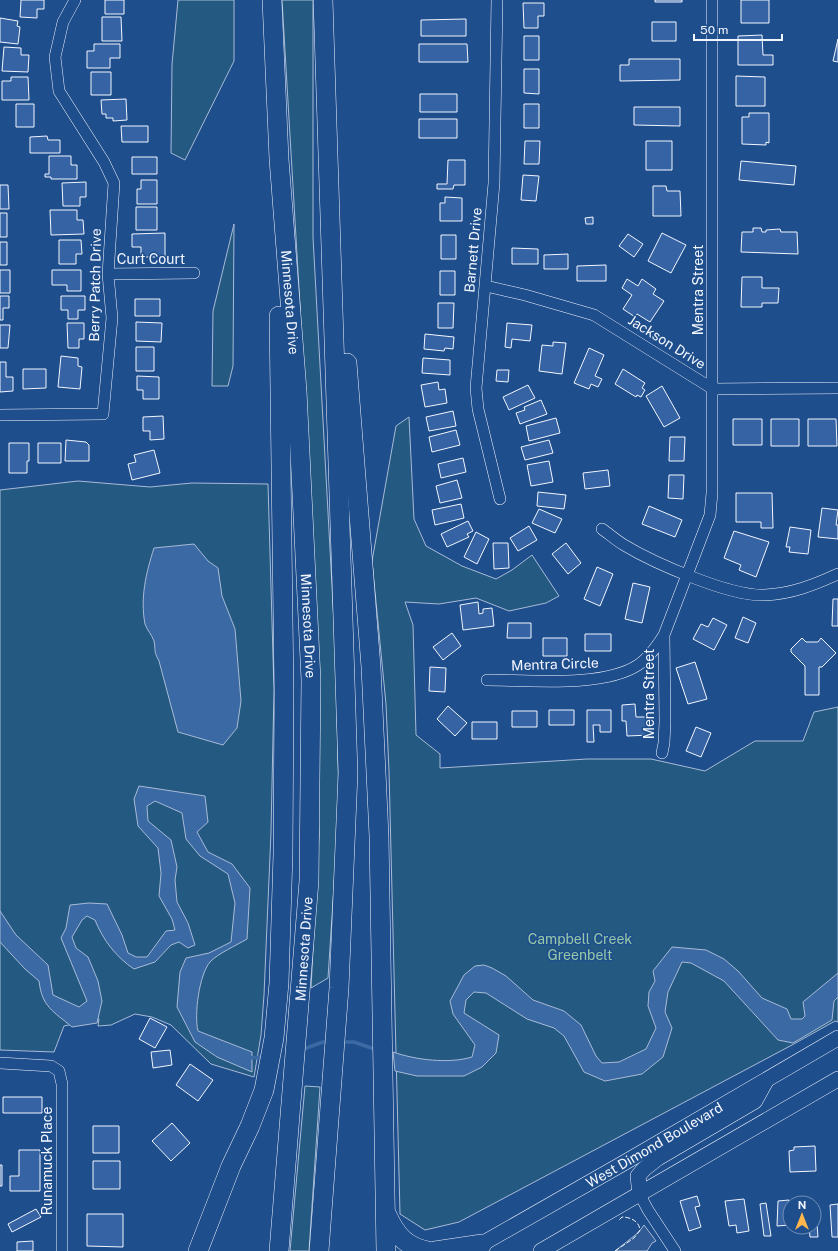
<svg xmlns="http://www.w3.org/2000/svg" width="838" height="1251" viewBox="0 0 838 1251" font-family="'Public Sans',sans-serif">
  <rect width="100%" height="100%" fill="#1f4e8c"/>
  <path fill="#245a82" stroke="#a8bbd7" d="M178,0H234V61L185,160L171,153L172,64Z
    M282,0H313V237L336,659L339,809L328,978L311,988L319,835L300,305Z
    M234,224L233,366L228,386H212L213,311Z
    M409,417L414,519L426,546L462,566L496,579L512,570L532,555L559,596L546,603L509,611L476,598L439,604L405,602L413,625L416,735L440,754V768L587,759H651L705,771L755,741H803L814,712L838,707V1022L835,1021L792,1045L459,1222L425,1230L400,1214L389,771L386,704L372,561L396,426Z
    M78,481L150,487L192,483L268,484L274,690L271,832L264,995L261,1035L254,1077L211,1064L171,1025L152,1017L135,1014L111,1025L98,1026L99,1019L64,1026L54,1052L0,1050V490Z
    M305,1086L320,1087L309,1251H290Z"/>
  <path fill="#305b95" stroke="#a8bbd7" d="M644,1225L656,1241L652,1243L647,1251H615L639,1232Z"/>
  <path fill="#3b69a3" stroke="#a8bbd7" d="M194,544L208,561L218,568L222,596L235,629L241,701L237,728L223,745L178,732L159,661C153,650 156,650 154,641C152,635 147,630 145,624C140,598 146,573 154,548Z
    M139,786L205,796L208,822L197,832L208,852L232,864L250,888L247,939C237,945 217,954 210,962C199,975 194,1015 198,1031L252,1052V1072L217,1057L195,1042L177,1007L180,972L186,958L209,953L231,942L235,903L228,874L200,856L186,839L182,813L155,801L147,806L148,821L171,840L177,867L175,880L177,902L188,923L195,945L188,948L179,942L171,945L155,962L134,969C116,957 103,940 95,920L87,916L82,920L72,937L76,948L88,957L98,981L102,1001L97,1023L72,1027C53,1011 42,1007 39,981L25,969L0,942V911L16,935L48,965L53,995L79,1007L87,1001L61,938L66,928L70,905L89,903L107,904L122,935L128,953L136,957H147L166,931L175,930L172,919L159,896L161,873L158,848L138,826L134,799Z
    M672,947L706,950L724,959L738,971L762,998L787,1009L791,1019H802L805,1016L803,1002L838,973V997L834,1001L832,1020L793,1043L778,1040L724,981L691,963L682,962L668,992L665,1012L672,1028L663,1057L642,1074L605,1081L584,1072L564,1036L554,1028L527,1019L486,993L474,992L466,1000L464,1013L499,1035L496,1053L482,1067L464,1076H417L395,1071L393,1052C416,1060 449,1064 472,1057L475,1045L453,1014L450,1001L464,975L475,966L484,965L492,968L506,976L533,1000L564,1011L581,1025L596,1056L602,1063L619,1062L646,1049L656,1028L648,1006L649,992L655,981L653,971Z"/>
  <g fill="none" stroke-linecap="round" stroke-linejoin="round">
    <path stroke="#3b69a3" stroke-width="3.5" d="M340,1042H354L377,1050
      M301,1050L323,1042H330
      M249,1058L264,1057"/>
  </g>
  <path fill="#3563a3" stroke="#f2f6ff" d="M21,0H44V9H37V18L20,17Z
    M105,0H124V14H105Z
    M655,0H682V2H655Z
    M741,0H769V23H741Z
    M523,3H544V16H538V28H524Z
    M102,17H121L122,41H102Z
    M0,18L18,21L17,26L20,27L18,44L0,42Z
    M466,19V36H421V20Z
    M652,22H676V41H652Z
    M762,35L763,55H773V65H738V36Z
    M524,36H539V60H524Z
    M838,39V62L833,61Z
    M94,44H120V58H110V68H87V51H94Z
    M419,44H467L468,62H419Z
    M4,47L21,48V55H29L28,72L2,71Z
    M629,59H680V80L620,81V65H629Z
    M524,69H539V94L524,93Z
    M91,72H111V95H91Z
    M736,76L765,77V106H736Z
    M11,77H28L29,100H2V81H11Z
    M420,94H457V112H420Z
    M126,99L127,120L113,121V118H106V114H102L101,100Z
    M16,104H34V127H16Z
    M524,104H539V128H524Z
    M634,107H680V126L634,125Z
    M749,113H769V143L766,142V145L742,144V117H749Z
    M419,119H457V138H419Z
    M121,126H148V142H122Z
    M47,136L48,140H60V153H30V137Z
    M525,141H540L539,164H524Z
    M646,141H672V170H646Z
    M49,156H71V165H77V179H51V177H45V174H49Z
    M132,157H157V174H132Z
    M448,160H465V185H454L453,189H437V184H447Z
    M741,161L796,166L794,185L739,180Z
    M523,175L539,176L536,201L521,200Z
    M141,180H157V204H137V189H141Z
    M86,182V197H80V206H63L62,183Z
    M0,185H8L9,209H0Z
    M653,186H666L667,191H680L681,216H653Z
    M445,197L462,198V221H440V203H445Z
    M136,207H157V230H136Z
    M50,210H77V220H83L84,234L51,235Z
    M0,213H7V237H0Z
    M593,217V224H586L585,218Z
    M753,228H761L762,232H766V230L780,229L781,232H797L798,254L741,252L742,232H753Z
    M165,233V257H141V247H132V234Z
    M662,233L686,245L671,273L648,261Z
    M628,234L643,244L634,257L619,246Z
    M441,235H456V259H441Z
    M59,240H81L82,254H76V264H59Z
    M0,242H7V265H0Z
    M512,248L538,249V264H512Z
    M568,254V269H544V255Z
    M606,265V281H577V266Z
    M0,270H10V293H0Z
    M52,270H81V291H67V285H52Z
    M440,271H455V295H440Z
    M742,277H762V288H779L778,303H762V307H741Z
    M627,279L638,286L642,279L656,289L653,294L664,301L650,322L637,314L635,317L623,309L632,295L622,288Z
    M0,296H9V308H3V320H0Z
    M61,296H85V310H78V319H68V310H61Z
    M135,299H160V316H135Z
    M438,303H454L453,328H438Z
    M136,322L162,323L161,342L136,341Z
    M67,323H84V339H79V348H68Z
    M507,323L532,325L530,341L512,339L511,348L505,347Z
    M0,325H10L8,348H0Z
    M425,334L454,337L453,349L445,348L444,351L424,349Z
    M553,342L566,343L562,374L539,371L542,345L553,346Z
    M136,347H154V371H136Z
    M589,348L604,355L595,376L602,379L598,387L591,384L589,389L574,383Z
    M61,356L78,358V366L82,367L80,389L58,387Z
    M423,358L450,360V375L422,373Z
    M0,362H6V377H13V391L0,392Z
    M23,369H46V388L23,389Z
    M623,369L645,383L642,388L645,390L641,397L637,395L636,397L615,384Z
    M497,370H509L508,382L496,381Z
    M137,376L159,377V399H143V390H137Z
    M438,382L439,390L445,389L447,403L425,407L421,385Z
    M528,385L535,398L509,410L503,397Z
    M662,386L680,418L664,427L646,396Z
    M541,400L547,414L520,424L516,413L525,410L524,407Z
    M453,411L456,426L429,431L426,417Z
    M163,416L164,439L150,440V431H143V417Z
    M556,418L560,433L529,441L526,426Z
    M733,419H762V445H733Z
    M771,419H799V446H771Z
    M808,419H836L837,446H808Z
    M456,430L460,445L432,452L429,437Z
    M670,437H685L684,461H669Z
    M66,440L86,442L89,445V461H65Z
    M549,440L553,453L525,460L521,447Z
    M9,443H29V461H27V473H9Z
    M38,443H61V463H38Z
    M154,450L160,473L132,480L128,464L136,462L134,455Z
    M463,458L466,472L441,478L438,464Z
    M549,461L553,482L531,486L527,465Z
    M608,470L610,486L585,489L583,473Z
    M669,475H684L683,499L668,498Z
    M457,480L462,498L440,503L436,486Z
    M538,492L566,495L564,509L537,506Z
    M736,493H772L773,528H761V522H736Z
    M461,504L464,518L435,525L432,510Z
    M649,506L682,520L675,537L642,524Z
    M822,508L838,510L836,525H838V539L818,537Z
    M539,509L562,519L555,533L532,523Z
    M468,521L473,531L467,534L469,537L447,547L441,534Z
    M529,526L537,540L518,551L510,538Z
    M790,527L811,530L808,554L789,552L790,547H786Z
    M734,531L769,542L756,577L739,570L741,565L724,558Z
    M476,532L489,539L477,564L464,557Z
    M493,543H508L509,568L494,569Z
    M566,543L581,563L568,574L552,554Z
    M597,567L613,574L600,606L584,599Z
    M633,583L650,587L642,623L625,619Z
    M833,599H838V626H832Z
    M478,602L479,614L483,613V609L492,608L494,626L463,630L460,605Z
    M743,617L756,623L748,643L735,638Z
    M713,618L727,625L714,650L693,639L701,624L708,627Z
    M508,623H531V638H507Z
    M452,633L461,646L443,660L433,647Z
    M585,634H611V651H585Z
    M543,638H567V656H543Z
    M802,638L806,642H818L821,638L836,653L822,667H819V695H805V666L791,652V649Z
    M695,662L707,699L688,704L676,668Z
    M430,667L446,668L445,692L429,691Z
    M635,704L636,717H650L651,735L627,736L626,721H622V705Z
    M448,706L467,723L455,736L437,719Z
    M549,710H574V725H549Z
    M587,710H611V732H600V725H593L594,742H587Z
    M512,711H537V727H512Z
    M472,722H497V739H472Z
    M696,727L711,733L701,757L686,751Z
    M150,1018L167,1027L155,1048L139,1039Z
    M170,1050L172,1065L153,1068L151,1052Z
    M190,1064L213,1080L198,1101L176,1085Z
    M3,1097H42V1113H3Z
    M172,1123L190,1143L171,1161L152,1141Z
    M93,1126H119V1153H93Z
    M815,1146L816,1171L790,1172L789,1151L794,1150V1147Z
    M19,1150H40V1191H10V1176H19Z
    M93,1161H120V1189H93Z
    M0,1165H2V1186H0Z
    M697,1196L700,1206L695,1207L701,1227L689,1231L680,1201Z
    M744,1199L749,1231L737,1233L736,1225L729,1226L725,1201Z
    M789,1200L790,1225L777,1226L778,1201Z
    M766,1203L771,1236H764L760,1204Z
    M838,1204V1237H832L830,1205Z
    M36,1209L41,1217L12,1232L8,1224Z
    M814,1211H816L818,1237H810L809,1227H814Z
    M87,1214H123V1247L87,1246Z
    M33,1241V1251H17V1242Z"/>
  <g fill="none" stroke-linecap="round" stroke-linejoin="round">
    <defs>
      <path id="minor" d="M497,0L494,183L476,388L478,409L500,499
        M108,274L194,273
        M486,286L525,295L594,315L713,389L838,388
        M0,415L103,414L112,318L108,274L114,183L104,162L59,91L55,57L63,22L75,0
        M602,529C609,534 617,541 624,545C654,563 731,597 765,595C791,594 814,585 838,574
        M487,680C528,680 603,688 638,665C649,658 657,646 664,635L710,515L712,493V0
        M662,753L664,743L665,722L664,635
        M0,1063L51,1066L59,1071L62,1084V1251
        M640,1195L648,1210L675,1251"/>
      <g id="secondary">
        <path d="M640,1195L638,1176L644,1169L658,1158L755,1101L766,1081"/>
        <path id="s1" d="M473,1249L622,1164L838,1038"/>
        <path d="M541,1251L838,1079"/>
      </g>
      <g id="motorway">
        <path id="s2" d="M272,0L279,159L297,391L311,680L309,881L279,1251"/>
        <path d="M347,363L371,667L379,836L386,1251"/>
        <path d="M387,1215C396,1235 406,1247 428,1251"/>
        <path d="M198,1251L231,1166L250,1126L264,1090L274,1038L279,983L283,854L284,692L279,316"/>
        <path d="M319,1251L339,988L348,773L323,0"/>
        <path d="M435,1251L482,1244"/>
      </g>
    </defs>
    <use href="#minor" stroke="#f2f6ff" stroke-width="12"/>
    <use href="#secondary" stroke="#f2f6ff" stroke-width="16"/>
    <use href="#motorway" stroke="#f2f6ff" stroke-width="20"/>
    <use href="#minor" stroke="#1f4e8c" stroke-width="11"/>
    <use href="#secondary" stroke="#1f4e8c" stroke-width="15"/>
    <use href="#motorway" stroke="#1f4e8c" stroke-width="19"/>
    <path stroke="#f2f6ff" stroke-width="1" stroke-dasharray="5 2" stroke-linecap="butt" d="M615,1251L634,1238L640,1230C639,1221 630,1217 622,1217L619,1220"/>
  </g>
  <g text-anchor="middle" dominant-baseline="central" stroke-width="3" stroke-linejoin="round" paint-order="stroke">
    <g font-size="14" fill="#f2f6ff" stroke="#1f4e8c">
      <text transform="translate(473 250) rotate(-85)">Barnett Drive</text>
      <text x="151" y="259">Curt Court</text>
      <text transform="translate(95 285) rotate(-89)">Berry Patch Drive</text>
      <text transform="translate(698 290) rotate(-90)">Mentra Street</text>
      <text stroke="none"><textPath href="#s2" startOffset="303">Minnesota Drive</textPath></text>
      <text transform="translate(667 342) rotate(32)">Jackson Drive</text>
      <text stroke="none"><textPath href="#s2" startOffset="627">Minnesota Drive</textPath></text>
      <text transform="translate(555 664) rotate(-2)">Mentra Circle</text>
      <text transform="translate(649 694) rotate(-90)">Mentra Street</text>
      <text transform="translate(304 949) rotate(-86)">Minnesota Drive</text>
      <text stroke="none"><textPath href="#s1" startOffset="209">West Dimond Boulevard</textPath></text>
      <text transform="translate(47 1161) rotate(-90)">Runamuck Place</text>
    </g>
    <g font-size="14" fill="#97c8a6" stroke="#1f4e8c">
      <text x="580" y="939">Campbell Creek<tspan x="580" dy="16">Greenbelt</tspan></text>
    </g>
  </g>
  <g transform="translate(802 1215)"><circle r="19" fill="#1f4e8c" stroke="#7391ba"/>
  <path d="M0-3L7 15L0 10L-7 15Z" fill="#ffb74d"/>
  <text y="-6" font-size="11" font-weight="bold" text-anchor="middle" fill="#f2f6ff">N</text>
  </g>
  <path d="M694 34v6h88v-6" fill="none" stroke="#f2f6ff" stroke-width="2"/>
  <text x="700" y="34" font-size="12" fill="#f2f6ff" stroke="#1f4e8c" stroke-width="3" paint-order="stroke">50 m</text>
</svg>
